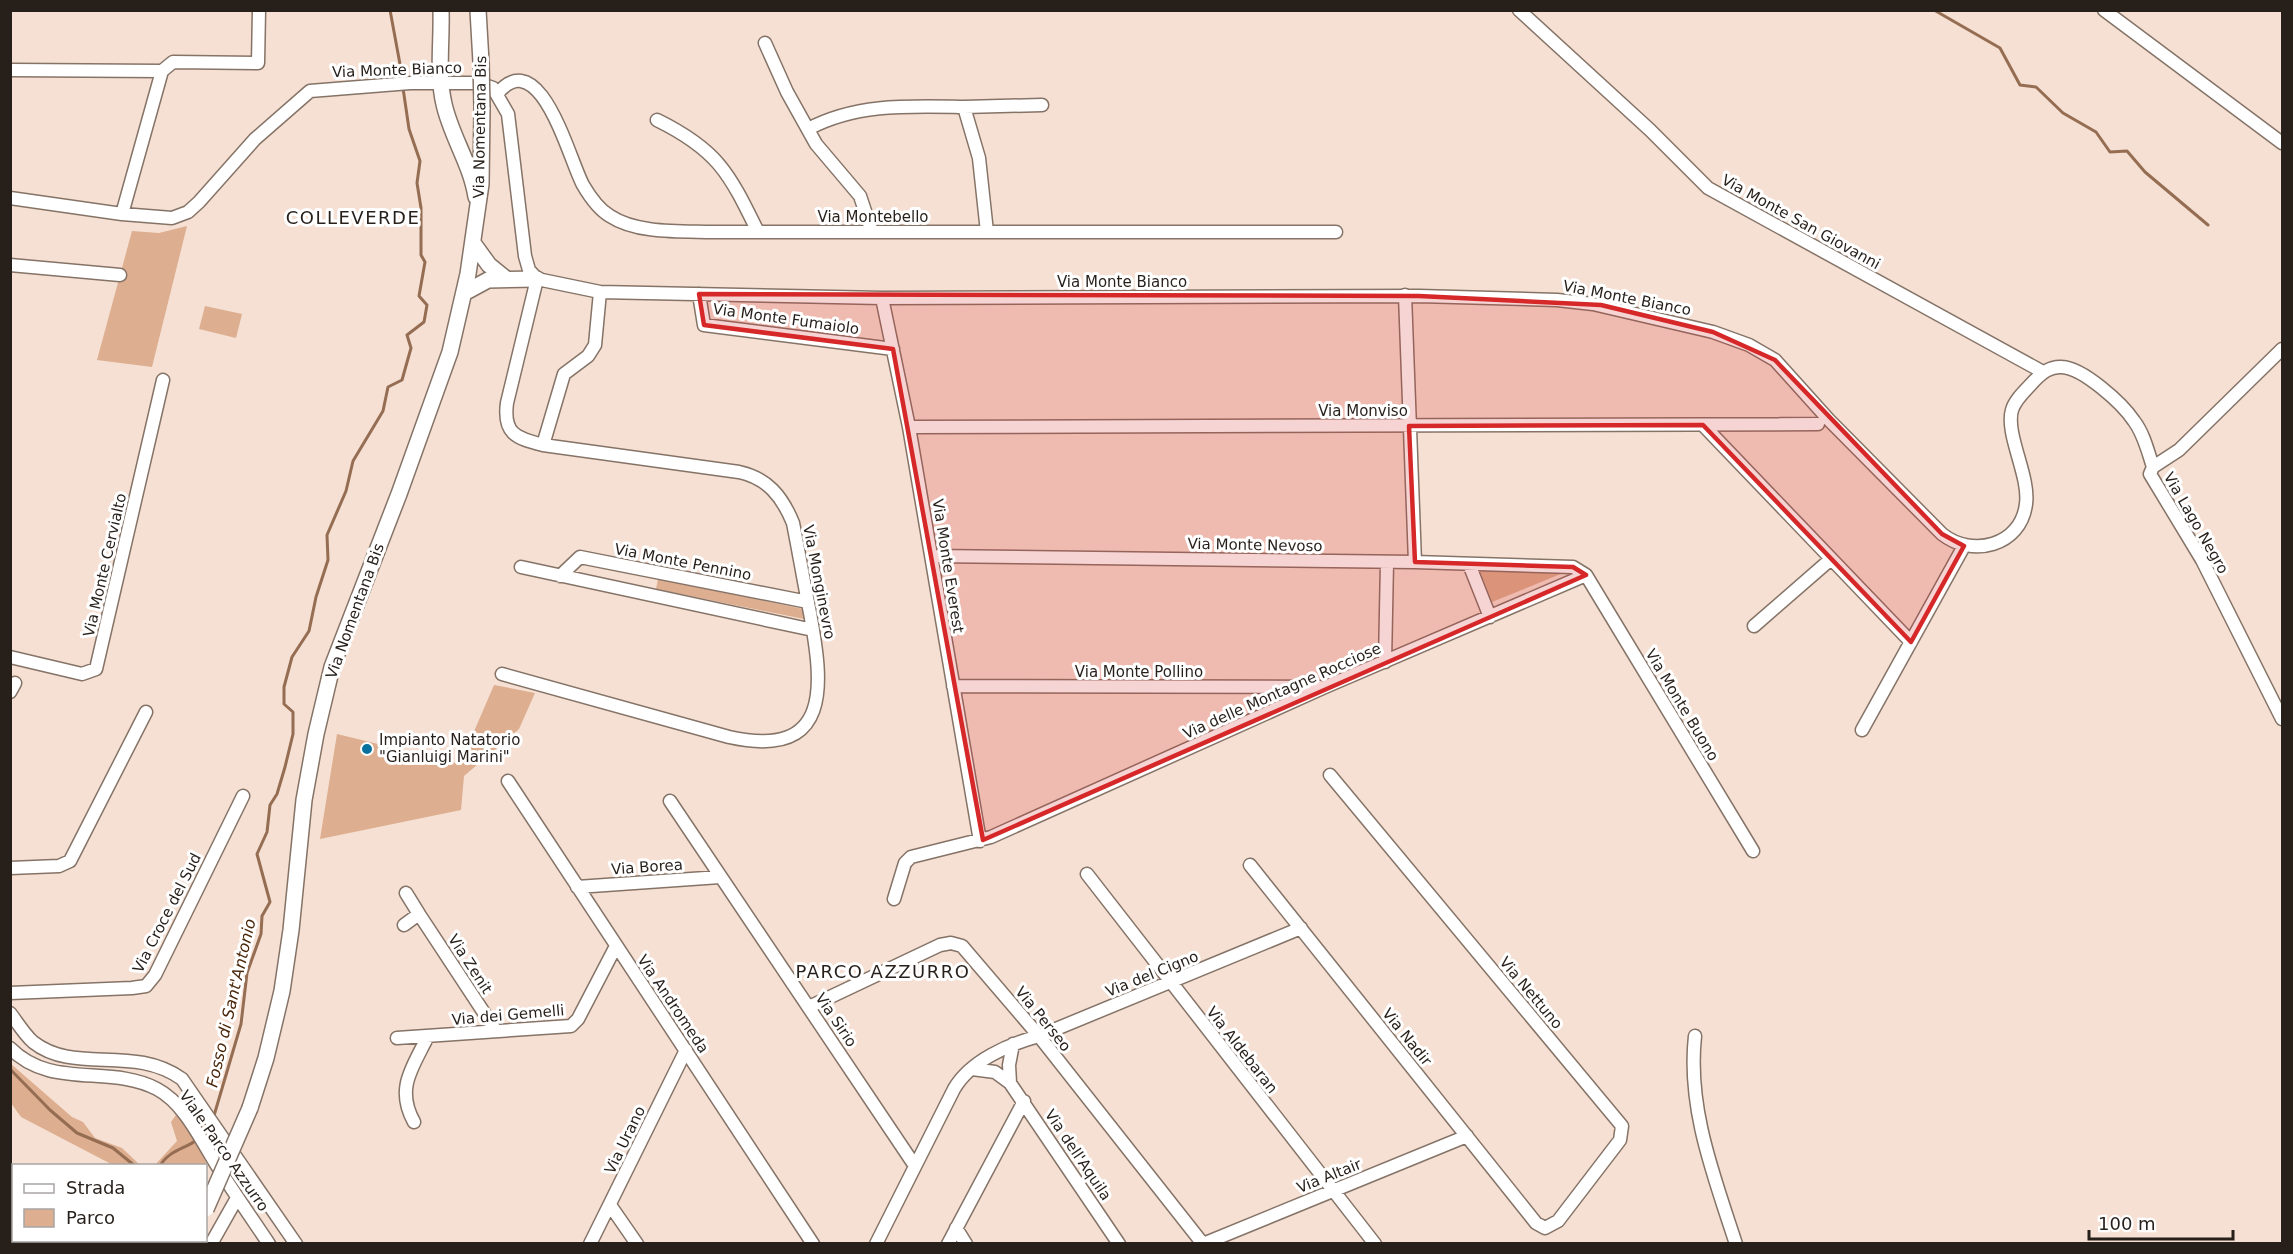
<svg xmlns="http://www.w3.org/2000/svg" width="2293" height="1254" viewBox="0 0 2293 1254" font-family="'DejaVu Sans',sans-serif">
  <rect width="100%" height="100%" fill="#f5e0d3"/>
  <path fill="#ddae8f" d="M187,226L152,367L97,360L132,231L159,233Z
    M205,306L242,314L236,338L199,329Z
    M1478,567L1568,571L1492,602Z
    M658,579L803,609L804,619L656,589Z
    M494,685L535,693L519,729L464,776L461,810L320,839L337,734L460,764Z
    M11,1064L72,1117L83,1122L95,1138L122,1148L140,1165H113L21,1117L11,1103Z
    M176,1115L190,1126L207,1165L206,1167L154,1166L177,1141L171,1122Z"/>
  <g fill="none" stroke-linecap="round" stroke-linejoin="round">
    <path stroke="#956d52" stroke-width="3" d="M390,10L402,75
      M1934,10L2000,48L2020,85L2036,87L2063,113L2096,132L2110,152L2127,151L2145,172L2208,225
      M10,1069L50,1110L77,1133L113,1148L135,1166
      M213,1119L241,1024L247,973L261,934L262,916L270,902L257,854L267,832L270,805L277,794L285,767L293,734V712L284,704V687L292,657L309,631L316,597L328,560L327,535L346,491L353,461L383,411L388,387L402,380L411,348L407,335L424,322L427,305L419,296L425,262L421,255V208L417,183L420,161L409,129L403,88
      M202,1136L210,1125
      M160,1166C168,1151 184,1149 197,1140
      M140,1244L142,1240"/>
    <defs>
      <path id="minor" d="M1519,10L1650,130L1708,188L2043,372
        M2104,10L2282,143
        M765,43L787,92L816,144L860,196L872,232
        M10,70L162,71L122,214
        M162,71L173,62L258,63L259,10
        M497,94C540,42 569,159 583,185C590,197 598,209 610,216C637,234 682,231 713,232H1336
        M964,107L1042,105
        M657,120C718,150 729,173 758,232
        M808,129C857,103 910,106 964,107L979,158L987,232
        M10,198L122,214L172,218L188,212L199,202L255,139L310,91L410,83H479L493,88L508,114L525,256L529,270L537,279L600,292L882,298L1419,296L1557,300L1593,304L1713,332L1749,345L1775,360L1829,420L1942,534C1972,558 2021,546 2026,504C2030,476 2005,434 2012,410C2015,399 2027,389 2034,381C2042,373 2050,366 2062,367C2083,368 2122,403 2134,421C2144,434 2148,452 2153,467
        M10,265L120,275
        M699,294L704,325L893,349
        M1405,295L1415,562
        M882,298L909,427L980,841
        M2282,349L2179,450L2153,467L2150,474L2202,560L2282,719
        M1703,425L1911,642
        M909,427L1818,424
        M543,445L564,374L588,356L595,345L600,292
        M1469,564L1490,617
        M521,567L813,630
        M1586,575L1753,851
        M560,576L580,557L808,602
        M1754,626L1831,559
        M10,657L82,674L96,669L163,380
        M1385,662L1387,562
        M502,674L729,737C833,760 823,684 810,613C804,583 799,553 793,523C782,496 767,478 739,472L543,445C515,438 503,433 507,403L537,279
        M953,686L1320,687
        M10,692L15,683
        M1862,730L1964,546
        M508,781L813,1244
        M670,801L915,1166
        M1250,865L1536,1223L1545,1228L1558,1221L1620,1140L1622,1126L1330,775
        M10,868L59,866L70,861L146,712
        M1087,874L1375,1244
        M577,887L720,877
        M406,893L419,914
        M894,899L905,863L911,857L991,837L1325,687L1586,575L1573,567L1415,562L932,556
        M404,925L419,914L496,1031
        M10,993L132,988L146,986L155,975L243,796
        M809,1007L940,945L951,943L962,946L1039,1036L1203,1244
        M10,1013C17,1022 24,1034 33,1042C75,1075 133,1044 182,1079L296,1244
        M1695,1036C1687,1108 1714,1176 1736,1244
        M397,1038L571,1026L578,1019L616,946
        M10,1048C51,1090 110,1064 157,1089C186,1104 203,1145 221,1172C236,1196 253,1220 269,1244
        M972,1069L995,1072L1010,1083L1119,1244
        M1010,1083L1009,1065L1013,1044
        M414,1122C395,1088 413,1067 428,1036
        M610,1205L637,1244
        M956,1228L966,1244
        M211,1244L237,1198
        M590,1244L686,1050
        M876,1244L954,1089C970,1061 1009,1044 1039,1036L1301,928
        M948,1244L1024,1101
        M1203,1244L1467,1136"/>
      <path id="major" d="M441,10C442,41 437,74 444,104C451,136 471,164 476,197
        M478,10L481,62
        M473,243L489,265L505,278
        M464,293L488,280L537,279
        M250,1108L266,1058L282,991L291,930L304,800L316,734L332,667L399,494L450,352L468,274L481,184L482,108
        M190,1244L192,1240"/>
    </defs>
    <use href="#minor" stroke="#857367" stroke-width="15"/>
    <use href="#major" stroke="#857367" stroke-width="18"/>
    <use href="#minor" stroke="#fff" stroke-width="12"/>
    <use href="#major" stroke="#fff" stroke-width="15"/>
    <defs>
      <path id="major-bridge" d="M481,62L482,108
        M206,1209L250,1108"/>
    </defs>
    <use href="#major-bridge" stroke="#857367" stroke-width="18" stroke-linecap="butt"/>
    <use href="#major-bridge" stroke="#fff" stroke-width="15"/>
  </g>
  <path fill="#d62828" fill-opacity="0.2" stroke="#d62828" stroke-width="4.5" stroke-linejoin="round" d="M699,294L1419,296L1601,305L1713,332L1775,360L1942,534L1964,546L1911,642L1703,425L1409,426L1415,562L1573,567L1586,575L983,840L893,349L704,325Z"/>
  <circle fill="#09719d" stroke="#fff" stroke-width="2" cx="367" cy="749" r="6"/>
  <g text-anchor="middle" dominant-baseline="central" stroke-width="6" stroke-linejoin="round" paint-order="stroke">
    <g font-size="15" fill="#261f1a" stroke="#fff">
      <text transform="translate(397 70) rotate(-2)">Via Monte Bianco</text>
      <text transform="translate(480 127) rotate(-89)">Via Nomentana Bis</text>
      <text x="873" y="217">Via Montebello</text>
      <text transform="translate(1801 222) rotate(29)">Via Monte San Giovanni</text>
      <text x="1122" y="282">Via Monte Bianco</text>
      <text transform="translate(1627 298) rotate(11)">Via Monte Bianco</text>
      <text transform="translate(786 319) rotate(8)">Via Monte Fumaiolo</text>
      <text x="1363" y="411">Via Monviso</text>
      <text transform="translate(2196 523) rotate(60)">Via Lago Negro</text>
      <text transform="translate(1255 545) rotate(1)">Via Monte Nevoso</text>
      <text transform="translate(683 562) rotate(11)">Via Monte Pennino</text>
      <text transform="translate(105 565) rotate(-77)">Via Monte Cervialto</text>
      <text transform="translate(948 566) rotate(81)">Via Monte Everest</text>
      <text transform="translate(819 582) rotate(79)">Via Monginevro</text>
      <text transform="translate(355 611) rotate(-70)">Via Nomentana Bis</text>
      <text x="1139" y="672">Via Monte Pollino</text>
      <text transform="translate(1282 691) rotate(-24)">Via delle Montagne Rocciose</text>
      <text transform="translate(1682 705) rotate(59)">Via Monte Buono</text>
      <text transform="translate(647 867) rotate(-4)">Via Borea</text>
      <text transform="translate(167 913) rotate(-63)">Via Croce del Sud</text>
      <text transform="translate(470 964) rotate(57)">Via Zenit</text>
      <text transform="translate(1152 974) rotate(-22)">Via del Cigno</text>
      <text transform="translate(1531 993) rotate(50)">Via Nettuno</text>
      <text transform="translate(673 1004) rotate(56)">Via Andromeda</text>
      <text transform="translate(508 1015) rotate(-5)">Via dei Gemelli</text>
      <text transform="translate(1043 1019) rotate(51)">Via Perseo</text>
      <text transform="translate(836 1020) rotate(56)">Via Sirio</text>
      <text transform="translate(1407 1037) rotate(51)">Via Nadir</text>
      <text transform="translate(1242 1050) rotate(52)">Via Aldebaran</text>
      <text transform="translate(625 1140) rotate(-64)">Via Urano</text>
      <text transform="translate(224 1151) rotate(55)">Viale Parco Azzurro</text>
      <text transform="translate(1078 1155) rotate(56)">Via dell'Aquila</text>
      <text transform="translate(1329 1176) rotate(-22)">Via Altair</text>
    </g>
    <g font-size="15" fill="#261f1a" stroke="#fff" text-anchor="start">
      <text x="379" y="740">Impianto Natatorio<tspan x="379" dy="17">"Gianluigi Marini"</tspan></text>
    </g>
    <g font-size="16" font-style="italic" fill="#4a2609" stroke="#fff">
      <text transform="translate(231 1003) rotate(-77)">Fosso di Sant'Antonio</text>
    </g>
    <g font-size="18" letter-spacing="1.5" fill="#261f1a" stroke="#fff">
      <text x="353" y="217">COLLEVERDE</text>
      <text x="883" y="971">PARCO AZZURRO</text>
    </g>
  </g>
  <rect width="2293" height="1254" fill="none" stroke="#261f1a" stroke-width="24"/>
  <rect x="12" y="1164" width="195" height="78" fill="#ffffff" stroke="#a8a5a3" stroke-width="1.5"/>
  <rect x="24" y="1184" width="30" height="9" fill="#ffffff" stroke="#a8a5a3" stroke-width="1.5"/>
  <text x="66" y="1194" font-size="18" fill="#261f1a">Strada</text>
  <rect x="24" y="1209" width="30" height="18" fill="#ddae8f" stroke="#a8a5a3" stroke-width="1.5"/>
  <text x="66" y="1224" font-size="18" fill="#261f1a">Parco</text>
  <path d="M2089 1230v9h144v-9" fill="none" stroke="#261f1a" stroke-width="3"/>
  <text x="2098" y="1230" font-size="18" fill="#261f1a" stroke="#ffffff" stroke-width="4.5" paint-order="stroke">100 m</text>
</svg>
